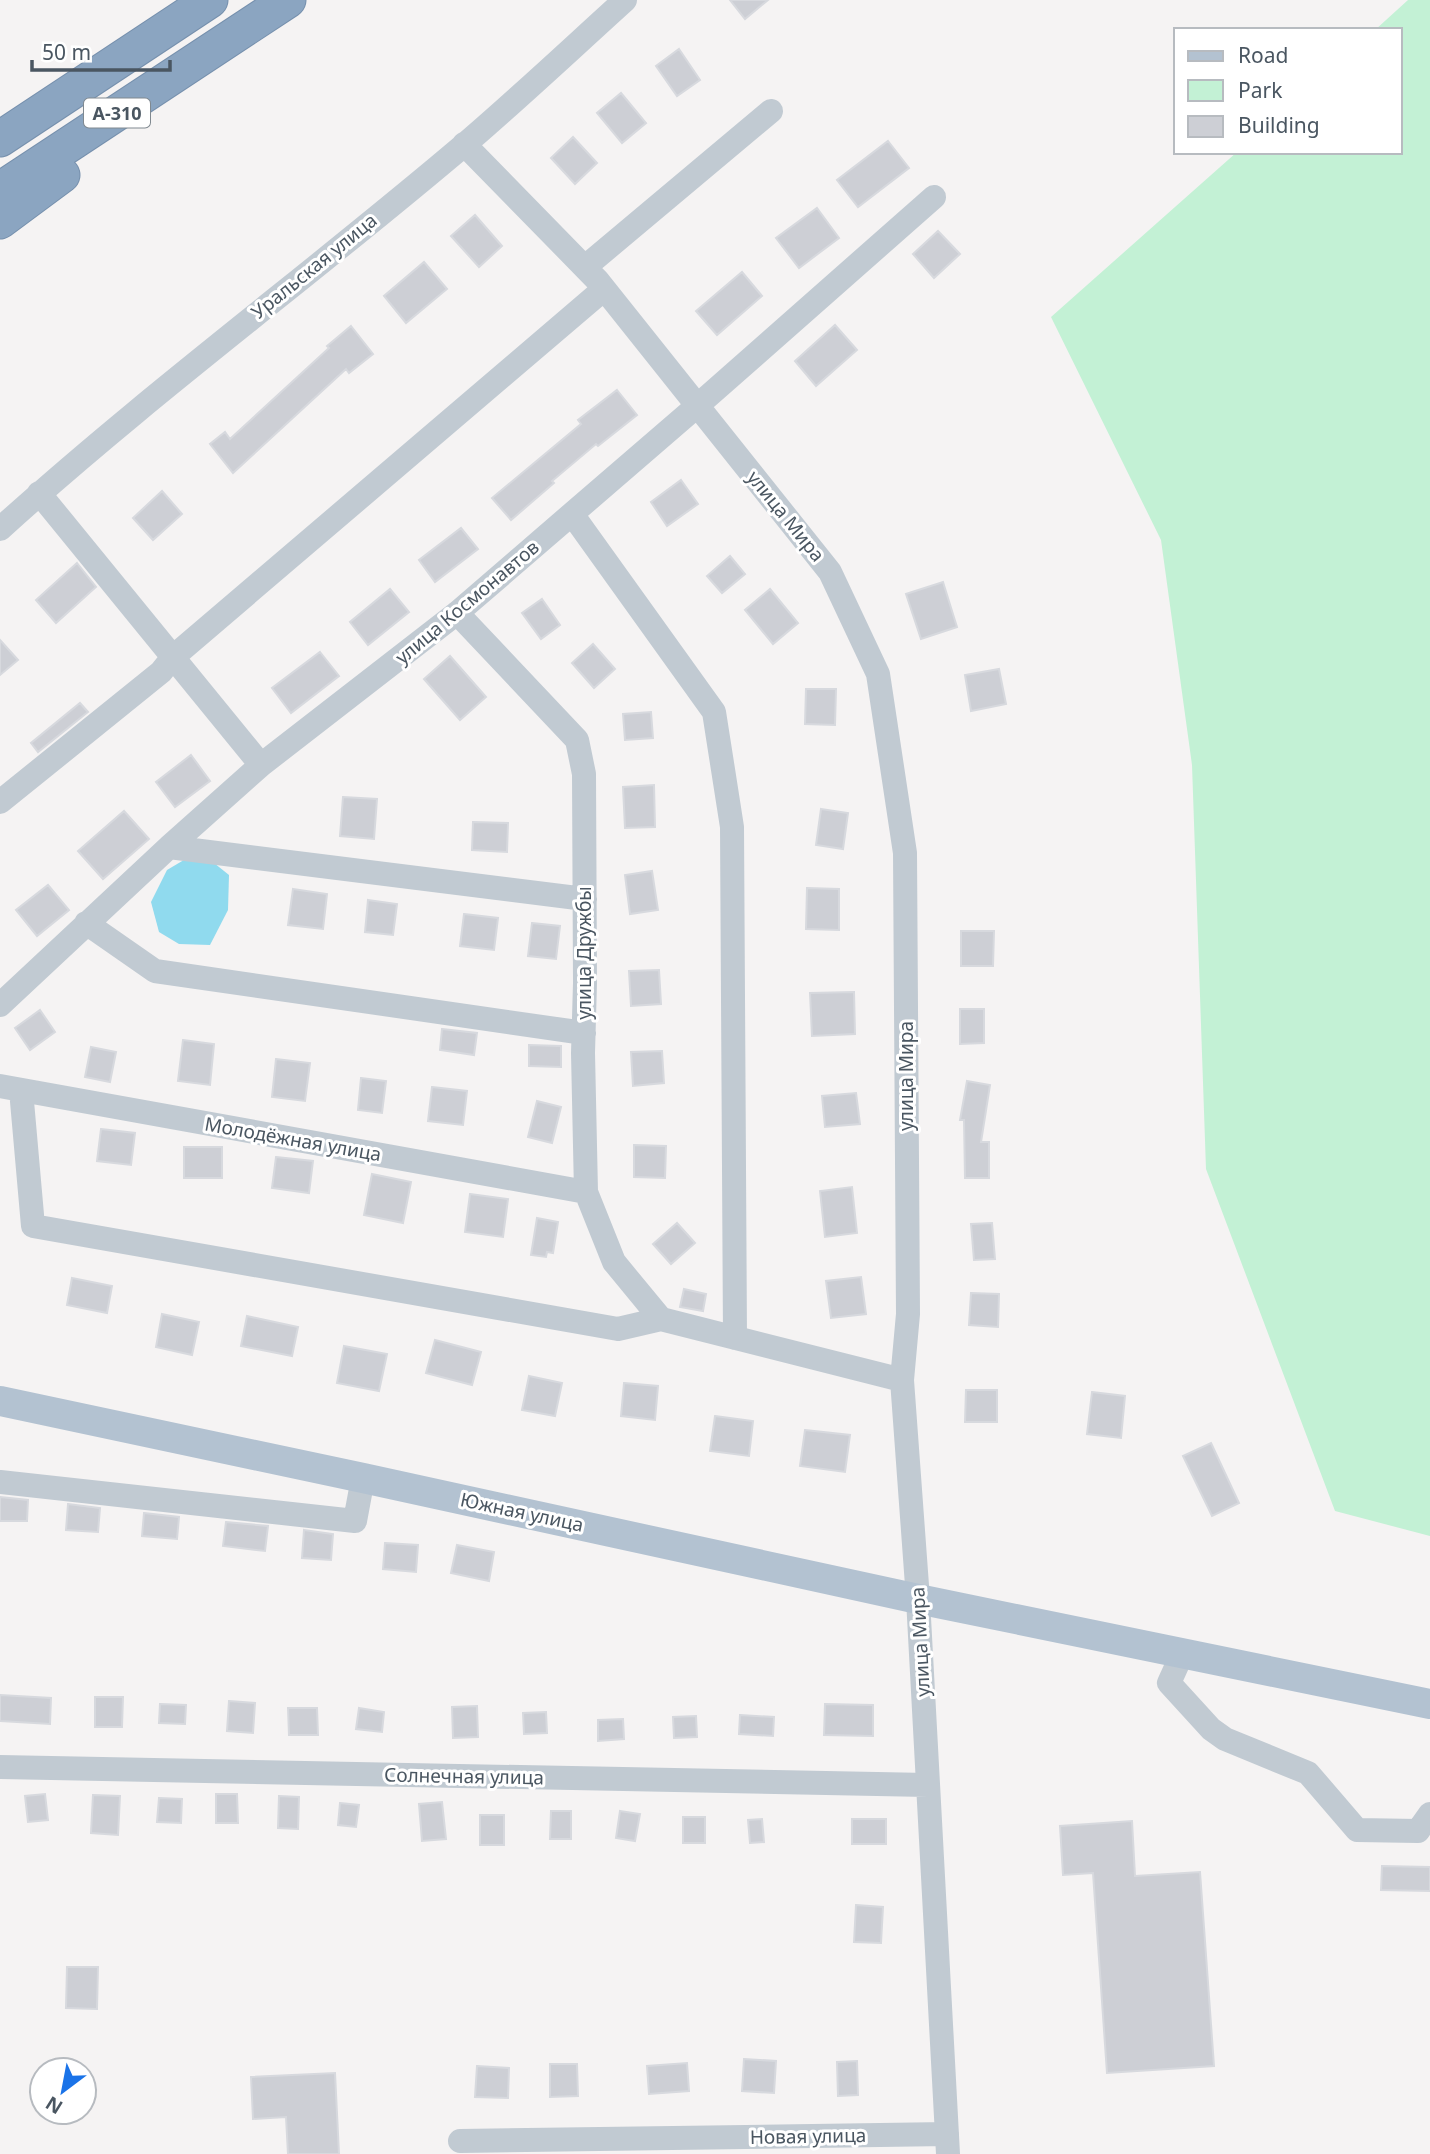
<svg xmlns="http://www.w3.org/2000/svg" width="1430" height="2154" viewBox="0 0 1430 2154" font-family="'Noto Sans',sans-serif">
  <rect width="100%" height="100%" fill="#f5f3f3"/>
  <path fill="#c3f1d5" d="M1408,0H1430V1536L1335,1511L1206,1169L1192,765L1161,540L1051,317L1237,152H1400V30H1375Z"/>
  <path fill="#90daee" d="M199,851L229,875L228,910L210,945L179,944L159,932L151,902L167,870Z"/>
  <path fill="#cdcfd5" stroke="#d7d9de" stroke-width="2" d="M730,0H768L745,19Z
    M679,49L700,80L677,96L656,66Z
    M621,93L646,123L622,143L597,113Z
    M573,137L597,163L575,184L551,158Z
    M888,141L909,168L858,207L837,180Z
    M817,208L839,238L799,268L776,238Z
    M475,215L502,246L479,267L451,236Z
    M938,231L960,254L934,278L913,254Z
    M424,262L447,289L406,323L384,296Z
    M742,272L762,296L717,335L696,311Z
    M835,325L857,350L816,386L795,361Z
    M351,326L373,354L349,373L346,369L233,473L210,444L225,432L230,439L329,348L327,346Z
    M617,390L637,415L598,446L596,444L552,481L554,483L511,520L492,498L581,424L578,420Z
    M681,480L698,504L667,526L651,502Z
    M162,491L182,514L153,540L133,518Z
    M461,528L478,549L435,582L419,560Z
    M730,556L745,574L722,593L707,576Z
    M77,563L96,587L56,623L36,600Z
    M943,582L957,627L921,639L906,594Z
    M390,589L409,612L368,645L350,622Z
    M770,589L798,623L773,644L745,610Z
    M542,599L560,625L541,639L522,613Z
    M0,640L18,660L0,675Z
    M593,644L615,669L594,688L572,663Z
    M320,652L339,676L291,713L272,688Z
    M450,656L486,697L460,720L424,679Z
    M999,669L1006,704L971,711L965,675Z
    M806,689H836L835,725L805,724Z
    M80,703L88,712L38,752L31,743Z
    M651,712L653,738L625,740L623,714Z
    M191,755L210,781L175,807L156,782Z
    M654,785L655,827L625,828L623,787Z
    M343,797L377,799L374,839L340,836Z
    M821,809L848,813L843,849L816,845Z
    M124,811L149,839L103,879L78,851Z
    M473,822L508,823L507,852L472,850Z
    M652,871L658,910L630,914L625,875Z
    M48,885L69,910L37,936L16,910Z
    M807,888L839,889V930L806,929Z
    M293,889L327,894L323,929L288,925Z
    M368,900L397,904L393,935L365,932Z
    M464,914L498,918L494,950L460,946Z
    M532,923L560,926L556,959L528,956Z
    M961,931H994L993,966H961Z
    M659,970L661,1004L631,1006L629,971Z
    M854,992L855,1034L812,1036L810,993Z
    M960,1009H984V1043L960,1044Z
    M40,1010L55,1032L30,1050L15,1028Z
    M442,1029L477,1033L474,1055L440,1050Z
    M183,1040L214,1044L210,1085L178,1081Z
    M529,1045L561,1046V1067L529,1066Z
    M91,1047L116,1052L110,1082L85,1077Z
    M662,1051L664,1083L633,1086L631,1052Z
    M276,1059L310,1063L305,1101L272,1097Z
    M361,1078L386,1081L382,1113L358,1110Z
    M967,1081L990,1085L981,1142H989V1178H965L964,1120H960Z
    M432,1087L467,1091L463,1125L428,1121Z
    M856,1093L860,1124L825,1127L822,1096Z
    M537,1101L561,1107L552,1143L528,1137Z
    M101,1129L135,1133L131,1165L97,1161Z
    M634,1145L666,1146L665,1178L634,1177Z
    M184,1147H222V1178H184Z
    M276,1157L313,1161L309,1193L272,1188Z
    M372,1174L411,1182L403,1223L364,1215Z
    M852,1187L857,1233L825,1237L820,1191Z
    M470,1194L508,1199L503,1237L465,1232Z
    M537,1218L558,1222L553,1253L547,1252L546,1257L531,1255Z
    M677,1223L695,1243L671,1264L653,1244Z
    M992,1223L995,1259L974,1260L971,1224Z
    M861,1277L866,1314L831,1318L826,1281Z
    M72,1278L112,1286L107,1313L67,1305Z
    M684,1289L706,1294L703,1311L680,1307Z
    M971,1293L999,1294L998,1327L969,1325Z
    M162,1314L199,1322L192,1355L156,1347Z
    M247,1316L298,1327L292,1356L241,1346Z
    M435,1340L481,1352L472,1385L426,1373Z
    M344,1346L387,1354L379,1391L337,1383Z
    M529,1376L562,1383L555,1416L522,1410Z
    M624,1383L658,1386L655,1420L621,1416Z
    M966,1390H997V1422H965Z
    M1092,1392L1125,1396L1121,1438L1087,1434Z
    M715,1416L753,1421L749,1456L710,1451Z
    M805,1430L850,1435L845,1472L800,1466Z
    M1211,1443L1239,1503L1212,1516L1183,1456Z
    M0,1497L28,1500L27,1521H0Z
    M68,1504L100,1508L98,1532L66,1530Z
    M144,1513L179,1517L177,1539L142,1536Z
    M226,1522L268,1526L265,1551L223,1546Z
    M304,1530L333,1534L331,1560L302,1558Z
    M385,1543L418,1545L416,1572L383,1569Z
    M457,1545L494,1552L489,1581L451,1573Z
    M0,1695L51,1698L50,1724L0,1721Z
    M95,1697H123L122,1727H95Z
    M229,1701L255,1703L253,1733L227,1731Z
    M160,1704L186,1705L185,1724L159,1723Z
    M825,1704L873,1705V1736L824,1735Z
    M477,1706L478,1737L453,1738L452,1707Z
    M288,1708H317L318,1735H289Z
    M359,1708L384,1712L382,1732L356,1729Z
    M546,1712L547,1733L524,1734L523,1713Z
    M740,1715L774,1717L773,1736L739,1734Z
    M696,1716L697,1737L674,1738L673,1717Z
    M623,1719L624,1739L598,1741V1720Z
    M45,1794L48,1820L28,1822L25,1796Z
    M216,1794H237L238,1823H216Z
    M93,1795L120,1796L118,1835L91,1833Z
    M279,1796L299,1797L298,1829L278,1828Z
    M159,1798L182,1799L181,1823L157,1822Z
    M442,1802L446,1839L422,1841L419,1804Z
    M340,1803L359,1805L356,1827L338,1825Z
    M551,1811H571V1839H550Z
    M620,1811L640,1814L635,1841L616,1838Z
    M480,1815H504V1845H480Z
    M683,1817H705V1843H683Z
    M762,1819L764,1842L750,1843L748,1820Z
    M852,1819H886V1844H852Z
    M1132,1821L1135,1876L1200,1872L1214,2066L1107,2073L1093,1873L1063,1875L1060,1826Z
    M1382,1866L1430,1867V1891L1381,1890Z
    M856,1905L883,1907L881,1943L854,1942Z
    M67,1967H98L97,2009L66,2008Z
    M744,2059L776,2061L774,2093L742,2091Z
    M857,2061L858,2095L838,2096L837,2062Z
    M687,2063L689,2091L649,2094L647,2066Z
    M550,2064H577L578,2096L550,2097Z
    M477,2066L509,2068L508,2098L475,2097Z
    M335,2073L339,2154H288L286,2117L253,2119L251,2077Z"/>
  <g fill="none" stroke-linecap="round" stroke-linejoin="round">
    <defs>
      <path id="highway" d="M0,139L210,0
        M0,190L288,0
        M0,221L62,175"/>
    </defs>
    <use href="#highway" stroke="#7690ad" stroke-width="37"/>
    <path stroke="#c1cad2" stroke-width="24" d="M464,144L598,281L830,572L878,674L905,853L908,1314L902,1380L918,1599L948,2154
      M585,267L771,111
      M39,493L261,765
      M572,514L714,712L732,827L735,1338
      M0,529C149,394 311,275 464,145C519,98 572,48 625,0
      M457,613L577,740L584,774L585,983L583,1053L586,1192L614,1262L661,1319
      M0,802L161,672L173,657L604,289
      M169,847L585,899
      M86,923L155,971L584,1033
      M0,1005L169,847L261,765L457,613L697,406L934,197
      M0,1086L586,1192
      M21,1090L33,1226L618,1329L661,1319L902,1380
      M0,1482L355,1521L363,1478
      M1183,1652L1169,1683L1211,1729L1225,1739L1308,1773L1357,1830L1418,1831L1430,1814
      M0,1767L928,1785
      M460,2141L947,2134"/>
    <path stroke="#b3c2d1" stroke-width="30" d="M0,1401L363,1478L918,1599L1430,1704"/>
    <use href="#highway" stroke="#8ba5c1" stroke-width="35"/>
  </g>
  <g text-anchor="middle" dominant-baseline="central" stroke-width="6" stroke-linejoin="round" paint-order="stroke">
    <rect fill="#fff" stroke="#808990" stroke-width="2" x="84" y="98.5" width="66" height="29" rx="5"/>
    <g font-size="18" font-weight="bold" fill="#4a5661">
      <text x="117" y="113">А-310</text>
    </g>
    <g font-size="19" fill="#4a5661" stroke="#fff">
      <text transform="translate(314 266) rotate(-39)">Уральская улица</text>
      <text transform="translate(786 516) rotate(51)">улица Мира</text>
      <text transform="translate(467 602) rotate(-40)">улица Космонавтов</text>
      <text transform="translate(584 953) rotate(-90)">улица Дружбы</text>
      <text transform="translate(906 1076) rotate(-90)">улица Мира</text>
      <text transform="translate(293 1139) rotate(10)">Молодёжная улица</text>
      <text transform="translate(522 1512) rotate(12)">Южная улица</text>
      <text transform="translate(920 1642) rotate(-93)">улица Мира</text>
      <text transform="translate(464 1776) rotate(1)">Солнечная улица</text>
      <text transform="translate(808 2136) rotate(-1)">Новая улица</text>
    </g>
  </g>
  <rect x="1174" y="28" width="228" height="126" fill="#ffffff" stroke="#b7bbc0" stroke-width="2"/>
  <rect x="1188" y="51" width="35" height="10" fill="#b3c2d1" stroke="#b7bbc0" stroke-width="2"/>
  <text x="1238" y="63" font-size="21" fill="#4a5661">Road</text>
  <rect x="1188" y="80" width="35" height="21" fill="#c3f1d5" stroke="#b7bbc0" stroke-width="2"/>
  <text x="1238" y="98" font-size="21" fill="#4a5661">Park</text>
  <rect x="1188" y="116" width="35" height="21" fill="#cdcfd5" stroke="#b7bbc0" stroke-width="2"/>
  <text x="1238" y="133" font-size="21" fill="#4a5661">Building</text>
  <g transform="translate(63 2091) rotate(212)"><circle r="33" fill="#ffffff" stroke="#b7bbc0" stroke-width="2"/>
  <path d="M0-5L12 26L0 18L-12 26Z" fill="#1a73e8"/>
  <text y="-10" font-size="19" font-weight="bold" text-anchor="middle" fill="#4a5661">N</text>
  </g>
  <path d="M32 60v10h138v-10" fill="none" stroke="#4a5661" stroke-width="3.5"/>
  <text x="42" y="60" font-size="21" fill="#4a5661" stroke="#ffffff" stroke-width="5" paint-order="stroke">50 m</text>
</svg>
